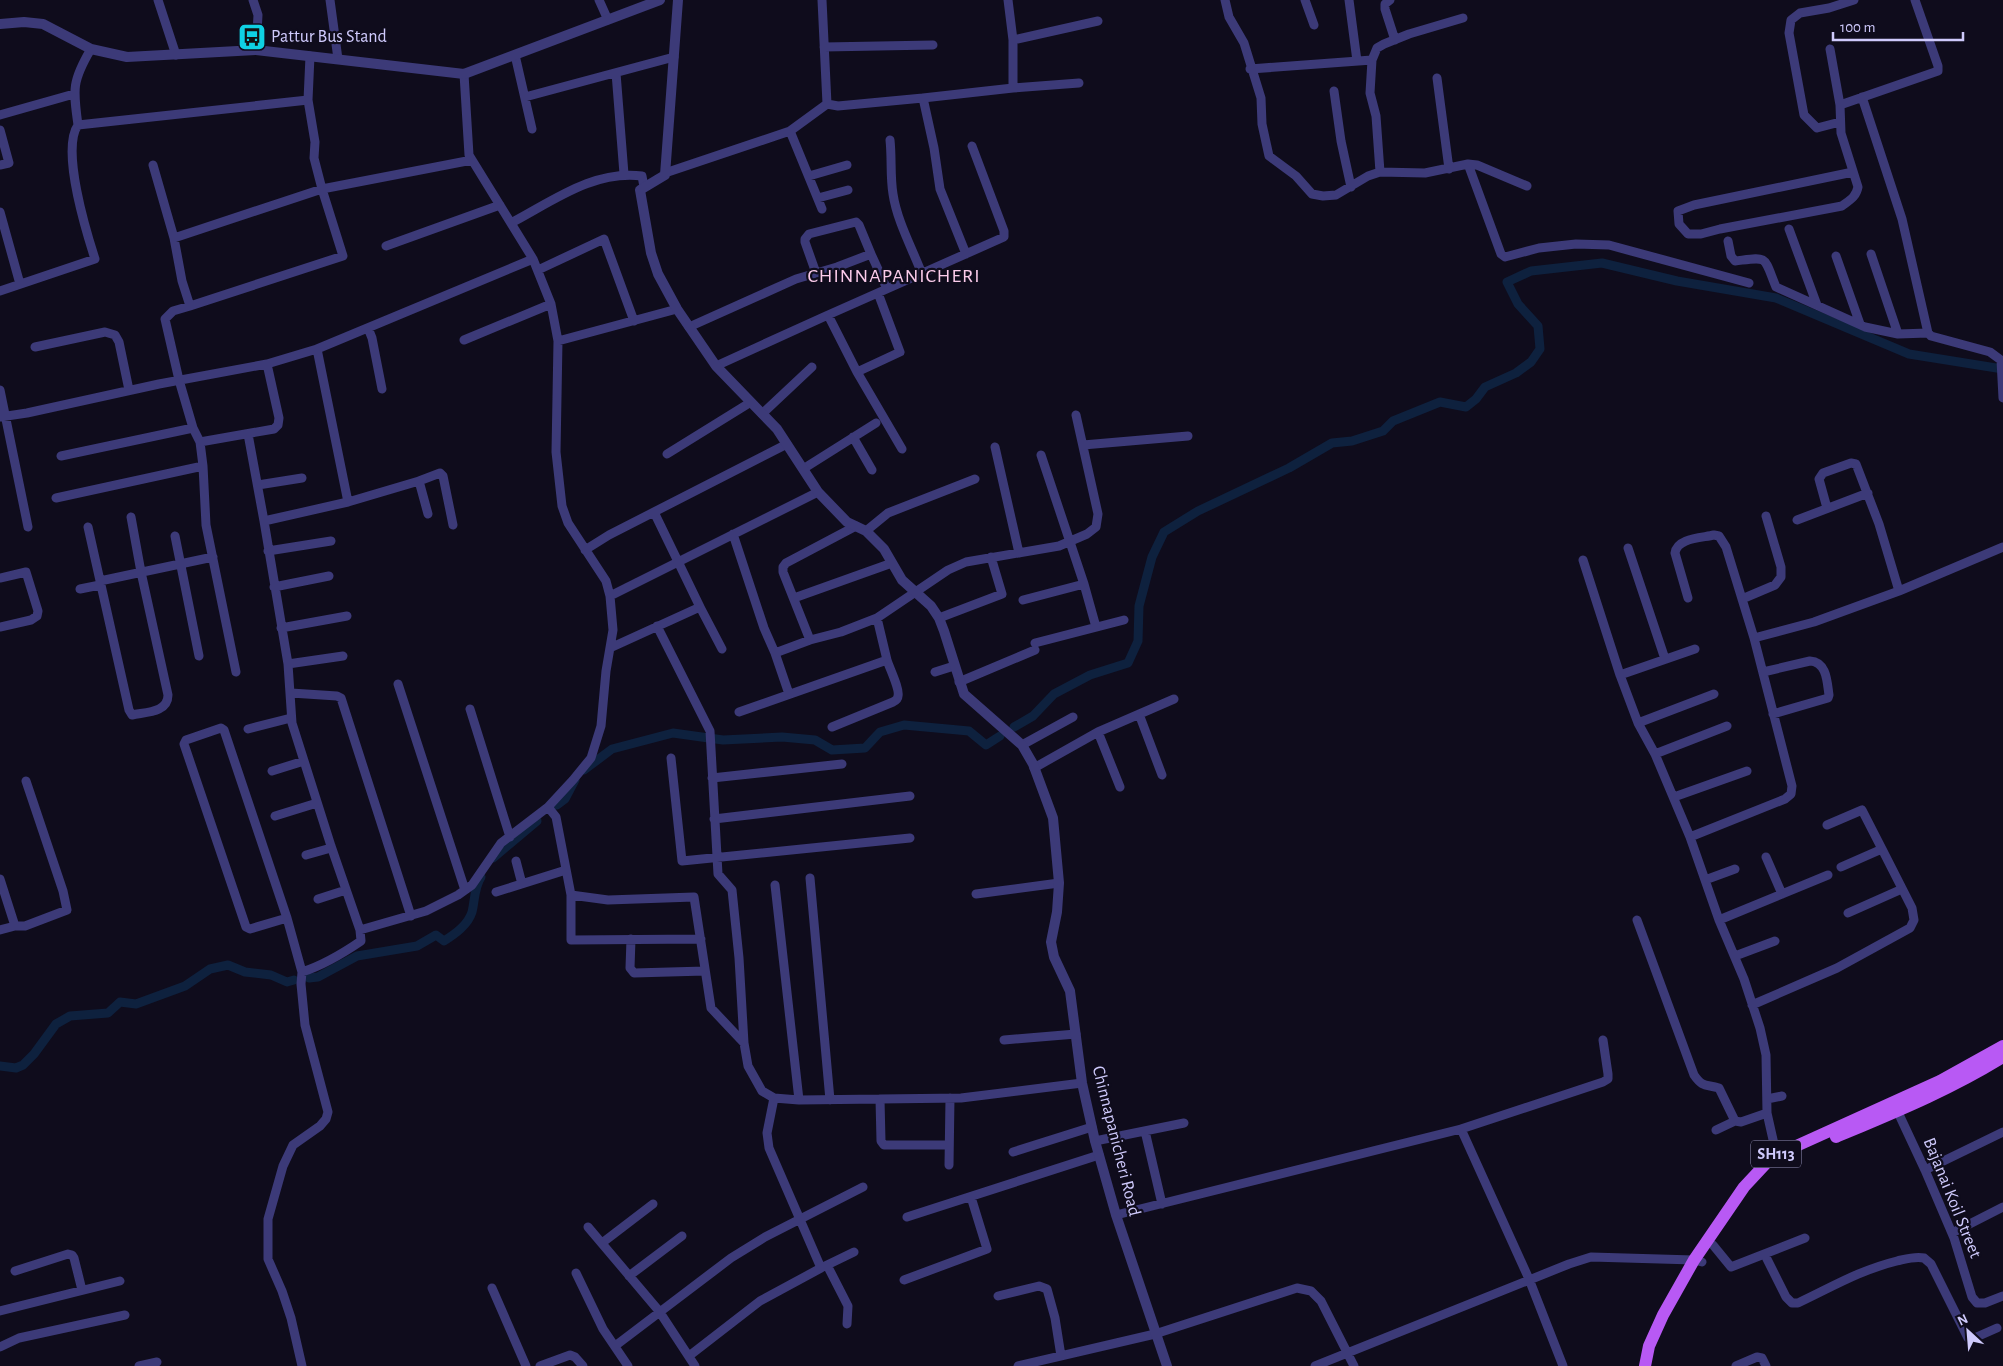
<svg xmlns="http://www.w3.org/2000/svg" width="2003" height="1366" viewBox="0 0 2003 1366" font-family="'Alegreya Sans',sans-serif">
  <rect width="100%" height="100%" fill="#0f0c1c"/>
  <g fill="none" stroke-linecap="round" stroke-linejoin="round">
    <path stroke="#0e213e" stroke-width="9" d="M1014,727L1033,716L1054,694L1090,675L1128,663L1138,641L1139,606L1152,557L1164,532L1198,511L1289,468L1332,443L1352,441L1383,431L1393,421L1440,402L1466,407L1476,399L1485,387L1516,373L1531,362L1540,349L1538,326L1518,304L1507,282L1531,271L1602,263L1677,281L1776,298L1909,354L2003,369
      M584,770L612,749L673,733L723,740L782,737L815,740L832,750L865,748L880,732L904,725L969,731L986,745L1000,736
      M557,805L565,799L575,780
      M493,858L537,821
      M309,978L318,977L357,956L417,946L436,935L444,941C455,934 468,925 472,912C475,900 474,888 481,877
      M0,1066L16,1068L23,1065L34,1054L56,1024L70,1016L108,1013L120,1002L136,1004L185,986L210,969L228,965L245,972L271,975L287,982L294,980"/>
    <path stroke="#3c3a78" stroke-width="9" d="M158,0L176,55
      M253,0L258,15L256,50
      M330,0L338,59
      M599,0L608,20
      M822,0L827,104L838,106L923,98
      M1008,0L1013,40V88
      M1225,0L1229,17L1244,43L1261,98L1262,124L1269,156L1296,176L1312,194L1323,196L1336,195L1368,176L1380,172L1425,173L1468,164L1477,165L1527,186
      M1305,0L1314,25
      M1349,0L1357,61
      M1390,0L1385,4V9L1395,40
      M1013,40L1098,21
      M824,47L933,45
      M1830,49L1840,105
      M515,55L532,129
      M1250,69L1372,60
      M616,73L624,174
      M464,74L469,155L533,259L551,304L558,341L556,452L562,506L568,523L606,581L610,596L613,630L606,671L601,726L591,758L573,780L548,807L556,817L571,895L608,900L694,897L711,1008L744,1043L748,1066L762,1091L774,1098L799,1100L961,1098L1082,1083
      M1437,78L1449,169
      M1334,91L1341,141L1351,187
      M525,97L674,57
      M1862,97L1902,219L1928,333L1931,336L1990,352L2001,360L2003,398
      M308,100L310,56
      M0,115L74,94
      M1840,122L1817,128L1804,115L1789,33L1791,20L1800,13L1829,8L1854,0
      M78,125L308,100L315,142L314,158L322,189L174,238
      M0,130L9,163L0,165
      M790,131L822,209
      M890,140C892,158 890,176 893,194C897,221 912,248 922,274
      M1468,164L1501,254L1505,257L1539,248L1576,244L1609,245L1749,283
      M153,165L174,238L182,281L190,306L343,256L322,189L472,160
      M1380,172L1376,116L1370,93L1372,60L1377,48L1384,44L1409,34L1463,18
      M1853,172L1694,205L1678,211L1679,224L1688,234H1701L1720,229L1842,206C1850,200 1856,197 1858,187L1841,133L1840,105L1938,71V66L1915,0
      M665,173L790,131L827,104
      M809,176L847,165
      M818,198L848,190
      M0,212L20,284
      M511,223C553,201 593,170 642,176L644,187
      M1789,229L1817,305
      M1728,241L1731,256L1735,261C1769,257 1763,255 1776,287L1865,327L1898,334L1928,333
      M386,246L500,205
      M966,254L940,189L934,148L923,98L1013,88L1079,83
      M1871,254L1898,334
      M1836,256L1860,324
      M538,270L604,239L634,321
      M816,273L805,242V239L809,234L856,222L859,225L871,254
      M0,291L95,259C86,231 61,149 78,125C73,89 72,81 91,49
      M190,306L173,311L165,319L179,380L193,428
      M828,315L1004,237V231L972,146
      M689,327L796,279L837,267L871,254L887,289
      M368,328L372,338L382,389
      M464,340L551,304
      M558,341L677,309
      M35,347L105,332L115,335L119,342L129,390
      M716,366L828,315L857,372L902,449
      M857,372L900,352L878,293
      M0,390L28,527
      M762,414L812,367
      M0,417L27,413L159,384L267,364
      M248,434L264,521
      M853,437L872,470
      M1083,445L1188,436
      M995,447L1019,553
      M667,454L751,402
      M1041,455L1084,584L1096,627
      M61,456L193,428L200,442
      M203,466L206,525L236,672
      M803,469L876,423
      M419,481L440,473L443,476L453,525
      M258,485L302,478
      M56,498L203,466L200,442L274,429L278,425L279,418L267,364L317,349
      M348,502L419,481L428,514
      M1827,508L1819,479L1823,473L1851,463L1856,464L1879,524L1899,591
      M1797,520L1868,493
      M88,527L129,710L132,715C145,712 168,713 168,695L141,572L131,517
      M866,531L888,513L975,479
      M733,534L764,628L775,653L789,694
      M175,536L199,656
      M1628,548L1665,659
      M585,550L609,535L787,444
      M268,551L331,541
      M1583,560L1620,675
      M0,578L26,572L38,611L37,616L31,620L0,627
      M274,587L329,576
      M80,589L100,585V581L213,557
      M610,596L818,492
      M794,598L892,563
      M1688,598L1675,553C1677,538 1701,538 1714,535L1719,536L1726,547L1754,638L1814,622L1899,591L2003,547
      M1742,599L1775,585L1781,577V567L1766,516
      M1023,600L1084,584
      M700,607L722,649
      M939,618L1002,594L991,557
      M657,626L710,731L718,874L732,890L739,958L744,1043
      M281,628L347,616
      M810,640L783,572V567L786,563L856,526
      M1035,643L1124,620
      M610,648L700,607L654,512
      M1695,649L1620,675L1638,723L1655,754L1690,837L1719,920L1744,979L1760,1028L1766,1055L1767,1113L1776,1153
      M775,653L810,640L841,632L877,618L948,570L966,562L1059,546L1087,534L1096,527L1098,514L1076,415
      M288,664L343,656
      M935,672L954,666
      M1763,672L1810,661C1827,662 1827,682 1829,695L1828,698L1773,714
      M959,682L1035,650
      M398,684L465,890
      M291,693L337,696L341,698L411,916
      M470,709L510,837
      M739,712L887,660L877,618
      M1139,714L1162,775
      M1638,723L1714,694
      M832,727L893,702C895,701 898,699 898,696C900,689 889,667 887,660
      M221,728L224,730L287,918L250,929L246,927L184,744L186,740Z
      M248,729L291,718
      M1098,732L1120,787
      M1022,745L1073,717
      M1655,754L1727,726
      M671,758L682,861L910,838
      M1034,768L1098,732L1174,699
      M272,771L304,761
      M712,778L842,764
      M1674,797L1747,771
      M275,816L317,803
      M714,819L910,796
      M1827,825L1862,810L1882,849
      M1690,837L1785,799L1791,794L1792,786L1754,638
      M306,855L331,848
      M1766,857L1782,894
      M516,861L522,884
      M810,878L830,1100
      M0,879L15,926L0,930
      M1705,880L1735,869
      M775,885L799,1100
      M496,892L566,870
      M976,894L1059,883
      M571,895V940L701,939
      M318,899L346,890
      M1848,913L1902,889
      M287,918L302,972L301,984L305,1025L328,1112L326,1119L320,1126L293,1145L283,1166L268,1219V1259L282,1291L291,1318L302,1366
      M1637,920L1694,1075C1703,1088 1706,1084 1719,1088L1735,1121L1741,1122L1767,1113
      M1719,920L1828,875
      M15,926H25L67,910L63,891L26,781
      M360,930L426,911L458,895L472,885L501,843L548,807
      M631,939L630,968L634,973L705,971
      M1735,956L1775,941
      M302,972C324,965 342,954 361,941L360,930L331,846L292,723L288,664L264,521L348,502L317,349L533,259
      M1752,1005L1837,968L1910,928L1914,920L1912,908L1882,849L1841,867
      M1004,1040L1076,1034
      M880,1099L881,1141L884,1145H949
      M1767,1099L1782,1096
      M1896,1108L1925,1170L1954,1238L1972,1297L1977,1303H1985L2003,1296
      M1461,1129L1603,1082L1608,1079V1074L1603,1040
      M1716,1130L1735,1121
      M1145,1131L1162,1204
      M1095,1141L1184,1123
      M1013,1152L1092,1127
      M949,1165L950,1098
      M1925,1170L2003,1132
      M1116,1215L1461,1129L1529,1279L1563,1366
      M907,1217L1099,1155
      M588,1227L659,1311L695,1366
      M1952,1233L2003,1207
      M602,1243L653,1204
      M1713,1245L1731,1267L1805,1238
      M1765,1255L1786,1297L1792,1303H1798C1832,1287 1860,1270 1897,1261C1906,1259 1915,1256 1924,1258L1931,1264L1968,1338L1972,1339L1997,1328
      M827,1265L848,1306L847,1324
      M823,1267L854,1252
      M15,1271L68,1254L72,1255L74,1258L82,1290
      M576,1273L603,1329L628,1366
      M629,1276L682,1236
      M904,1280L987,1249L971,1197
      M492,1288L526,1366
      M998,1296L1039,1286L1047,1289L1055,1318L1061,1356
      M0,1311L120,1281
      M615,1346L731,1258L765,1237L863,1187
      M0,1347L19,1338L125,1315
      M689,1356L760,1301L821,1268L769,1148L767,1133L774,1098
      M139,1366L157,1362
      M540,1366L570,1355L575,1357L583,1366
      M1018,1366L1155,1334L1297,1288L1311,1291L1321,1301L1354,1366
      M1315,1366L1569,1264L1591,1257L1694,1260L1702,1262
      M1736,1366L1757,1357L1762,1358L1766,1366"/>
    <path stroke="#3c3a78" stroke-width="10" d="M678,0L665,175L640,190L651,253L658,274L677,309L716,366L777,429L818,492L847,522L866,531L884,549L902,580L931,606L939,618L944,631L964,694L1022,745L1033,764L1053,818L1059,883L1057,912L1051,942L1054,957L1070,991L1082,1083L1095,1141L1116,1215L1167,1366
      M0,24L24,22L43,24L91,49L127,57L256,50L464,74L660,0"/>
    <path stroke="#b859f4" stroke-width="12" d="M1836,1137C1893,1113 1950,1090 2003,1057
      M1645,1366L1649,1346L1663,1315L1694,1260L1744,1187L1772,1157L1940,1081L2003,1046"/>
  </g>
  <defs>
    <symbol id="bus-square" viewBox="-11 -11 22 22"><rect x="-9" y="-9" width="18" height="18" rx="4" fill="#0fd1e3" stroke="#0f0c1c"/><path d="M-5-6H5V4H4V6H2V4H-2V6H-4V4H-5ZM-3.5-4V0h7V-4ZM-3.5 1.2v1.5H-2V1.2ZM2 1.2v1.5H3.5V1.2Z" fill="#111"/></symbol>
  </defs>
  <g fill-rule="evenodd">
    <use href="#bus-square" x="236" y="21" width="32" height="32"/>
  </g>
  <g text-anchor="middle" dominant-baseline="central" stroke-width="4.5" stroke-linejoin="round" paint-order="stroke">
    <rect fill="#0f0c1c" stroke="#9591b9" stroke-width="1" x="1751" y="1140.5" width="50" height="27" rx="4"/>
    <g font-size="16" font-weight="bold" fill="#cfcafc">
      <text x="1776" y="1154">SH113</text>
    </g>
    <g font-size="18" fill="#cfcafc" stroke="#0f0c1c" text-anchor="start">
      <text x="271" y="37">Pattur Bus Stand</text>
    </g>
    <g font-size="18" fill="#cfcafc" stroke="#0f0c1c">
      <text transform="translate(1116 1141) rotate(76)">Chinnapanicheri Road</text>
      <text transform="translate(1952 1198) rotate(68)">Bajanai Koil Street</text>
    </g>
    <g font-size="20" letter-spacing="1" fill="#fccceb" stroke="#0f0c1c">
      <text x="894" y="276">CHINNAPANICHERI</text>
    </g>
  </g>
  <g transform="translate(1968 1331) rotate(334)" stroke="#0f0c1c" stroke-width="4" paint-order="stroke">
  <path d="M0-4L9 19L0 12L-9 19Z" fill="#cfcafc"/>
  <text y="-8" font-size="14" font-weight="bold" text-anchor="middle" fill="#cfcafc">N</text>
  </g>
  <path d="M1833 32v8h130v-8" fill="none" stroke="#cfcafc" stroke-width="2.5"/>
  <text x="1840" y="32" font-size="15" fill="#cfcafc" stroke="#0f0c1c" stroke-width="4" paint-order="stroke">100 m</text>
</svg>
